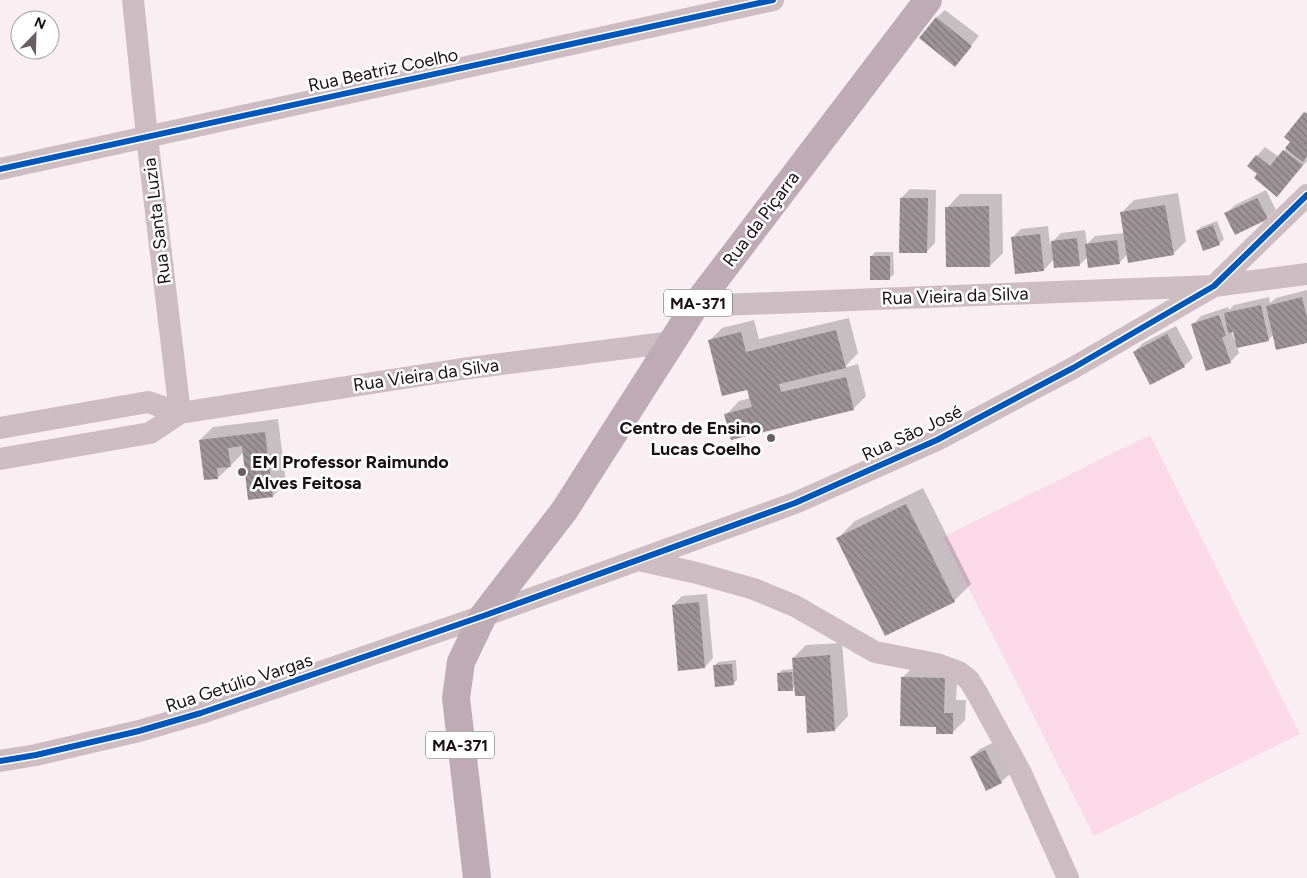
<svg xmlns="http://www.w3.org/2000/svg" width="1307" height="878" viewBox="0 0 1307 878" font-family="Figtree,sans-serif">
  <defs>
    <pattern id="building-back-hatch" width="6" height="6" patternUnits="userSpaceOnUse" patternTransform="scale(1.25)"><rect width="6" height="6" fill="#9e9498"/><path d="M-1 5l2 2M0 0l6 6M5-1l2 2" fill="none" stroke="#80777b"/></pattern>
  </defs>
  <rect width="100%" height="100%" fill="#f9eef2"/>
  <path fill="#fbd9e6" d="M1150,435L1300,734L1094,836L943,537Z"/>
  <path fill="#0003" fill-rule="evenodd" d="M945,10L979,36L955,65L936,18Z
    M1307,111V161L1277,196L1259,174L1257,156L1265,147L1279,157L1292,141Z
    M910,189L936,190L935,243L926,252L901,198Z
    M1266,190L1276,210L1267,218L1226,214L1235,205Z
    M1178,193L1186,241L1173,254H1128L1119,263L1088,257L1079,265L1054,259L1044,270L1012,238L1021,229L1048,226L1050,244L1061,233L1085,230L1087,244L1095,236L1124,233L1121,213L1134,200Z
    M960,194H1002L1003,253L990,266L947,208Z
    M1217,221L1224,239L1220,243L1204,249L1197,231L1201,227Z
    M875,252H893L894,274L890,278L871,257Z
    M1307,290V341L1274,334L1268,340L1237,347L1239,353L1230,362L1193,325L1201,316L1228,307L1229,310L1234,305L1269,297L1270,303L1276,298ZM1234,330L1236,338L1234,339L1231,331Z
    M849,318L858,353L844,368L858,364L866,396L853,409L726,415L739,401L751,398L748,388L709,341L722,328L754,320L759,339Z
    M1176,326L1193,358L1184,366L1134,352L1143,343Z
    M278,419L286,483L273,496L244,452L218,478L205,479L200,440L213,427Z
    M923,488L971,584L954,601L838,538L855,521Z
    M707,594L713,658L705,667L673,605L682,596Z
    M842,643L848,716L835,730L806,694L795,686L792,689L778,674L782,670L794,669L793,658L806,645Z
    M736,660L737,680L733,684L714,666L718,662Z
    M916,664L958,665L956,700H966L965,720L952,733L938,726L903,677Z
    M994,742L1010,774L1001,782L971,757L980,749Z"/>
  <path fill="url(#building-back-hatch)" d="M936,17L972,46L955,67L919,38Z
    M1304,112L1307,114V156L1303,162L1285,148L1290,142L1284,137Z
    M1283,150L1303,165L1277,197L1254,178L1257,174L1247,166L1256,155L1270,166Z
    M900,198H928L927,253H899Z
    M1257,198L1268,219L1235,235L1224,213Z
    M1165,205L1174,255L1128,263L1120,212Z
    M989,206L990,267H946L945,207Z
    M1213,225L1220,245L1203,251L1196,231Z
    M1040,234L1044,271L1015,274L1011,237Z
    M1077,238L1080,266L1054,268L1051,241Z
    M1117,240L1120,264L1088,268L1085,244Z
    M870,256H890V280H870Z
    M1302,297L1307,318V343L1276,350L1266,306Z
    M1261,305L1269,341L1237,348L1233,332L1228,333L1224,313Z
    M1219,315L1226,336L1222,337L1231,363L1206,371L1191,324Z
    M836,330L846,368L779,384L781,392L846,377L854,410L731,440L724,414L752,407L747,390L722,396L708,340L741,332L746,352Z
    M1167,334L1185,367L1150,385L1133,352Z
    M265,432L273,497L248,500L242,446L228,448L231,467L217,468L218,479L204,480L199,440Z
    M906,504L955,602L885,636L836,538Z
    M699,602L705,668L678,671L672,605Z
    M830,655L835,731L807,733L805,696H795L792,658Z
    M732,664L734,685L715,687L713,665Z
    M792,672L793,691H778L777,673Z
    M901,677L945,678L944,713H953V734H936V727L900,726Z
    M985,750L1002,783L986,791L970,757Z"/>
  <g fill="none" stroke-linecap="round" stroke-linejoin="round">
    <path stroke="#cdbdc3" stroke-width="22" d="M133,0L147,137L180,413
      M0,169L773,0
      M695,306L1214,286L1307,274
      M0,428L148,402L180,413
      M0,459L150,433L180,413L462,369L673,342
      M638,560L697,573L754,589L795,606L875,652L937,664L959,672L969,680L977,693L1021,773L1068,878
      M0,761L36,755L139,731L201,713L483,616L795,503L937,440L1073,368L1214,286L1307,195"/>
    <path stroke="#beabb4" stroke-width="28" d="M477,878L456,698L461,662L483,616L564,511L695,306L928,0"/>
    <defs>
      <path id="cycleway" d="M0,169L773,0
        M0,761L36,755L139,731L201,713L483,616L795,503L937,440L1073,368L1214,286L1307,195"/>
    </defs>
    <use href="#cycleway" stroke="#fff" stroke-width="9"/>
    <use href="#cycleway" stroke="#0057b8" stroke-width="6"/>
  </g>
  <g fill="#695e62" stroke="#fff" stroke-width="2">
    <circle cx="771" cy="438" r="5"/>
    <circle cx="242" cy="472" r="5"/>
  </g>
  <g text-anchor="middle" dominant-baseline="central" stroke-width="5" stroke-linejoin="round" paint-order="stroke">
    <g fill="#fff" stroke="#5f585b" stroke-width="1">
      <rect x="664" y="289.5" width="68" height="27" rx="4"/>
      <rect x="426" y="731.5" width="68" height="27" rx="4"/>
    </g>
    <g font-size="16" font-weight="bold" fill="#1b1015">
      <text x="698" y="303">MA-371</text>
      <text x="460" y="745">MA-371</text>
    </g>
    <g font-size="18" fill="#1b1015" stroke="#fff">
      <text transform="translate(383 70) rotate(-12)">Rua Beatriz Coelho</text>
      <text transform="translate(761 219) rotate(-53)">Rua da Piçarra</text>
      <text transform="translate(157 221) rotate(-97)">Rua Santa Luzia</text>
      <text transform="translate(955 296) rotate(-2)">Rua Vieira da Silva</text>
      <text transform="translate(426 375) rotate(-8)">Rua Vieira da Silva</text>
      <text transform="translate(912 433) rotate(-25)">Rua São José</text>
      <text transform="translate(239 683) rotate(-18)">Rua Getúlio Vargas</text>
    </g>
    <g font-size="18" font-weight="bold" fill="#1b1015" stroke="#fff" text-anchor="end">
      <text x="761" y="428">Centro de Ensino<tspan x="761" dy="21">Lucas Coelho</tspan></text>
      <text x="252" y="462" text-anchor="start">EM Professor Raimundo<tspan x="252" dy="21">Alves Feitosa</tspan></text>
    </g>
  </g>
  <g transform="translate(35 35) rotate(23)"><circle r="24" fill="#ffffff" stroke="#a49fa1"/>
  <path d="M0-4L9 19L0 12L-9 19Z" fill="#695e62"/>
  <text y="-8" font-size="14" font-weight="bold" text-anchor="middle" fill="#1b1015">N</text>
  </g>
</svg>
